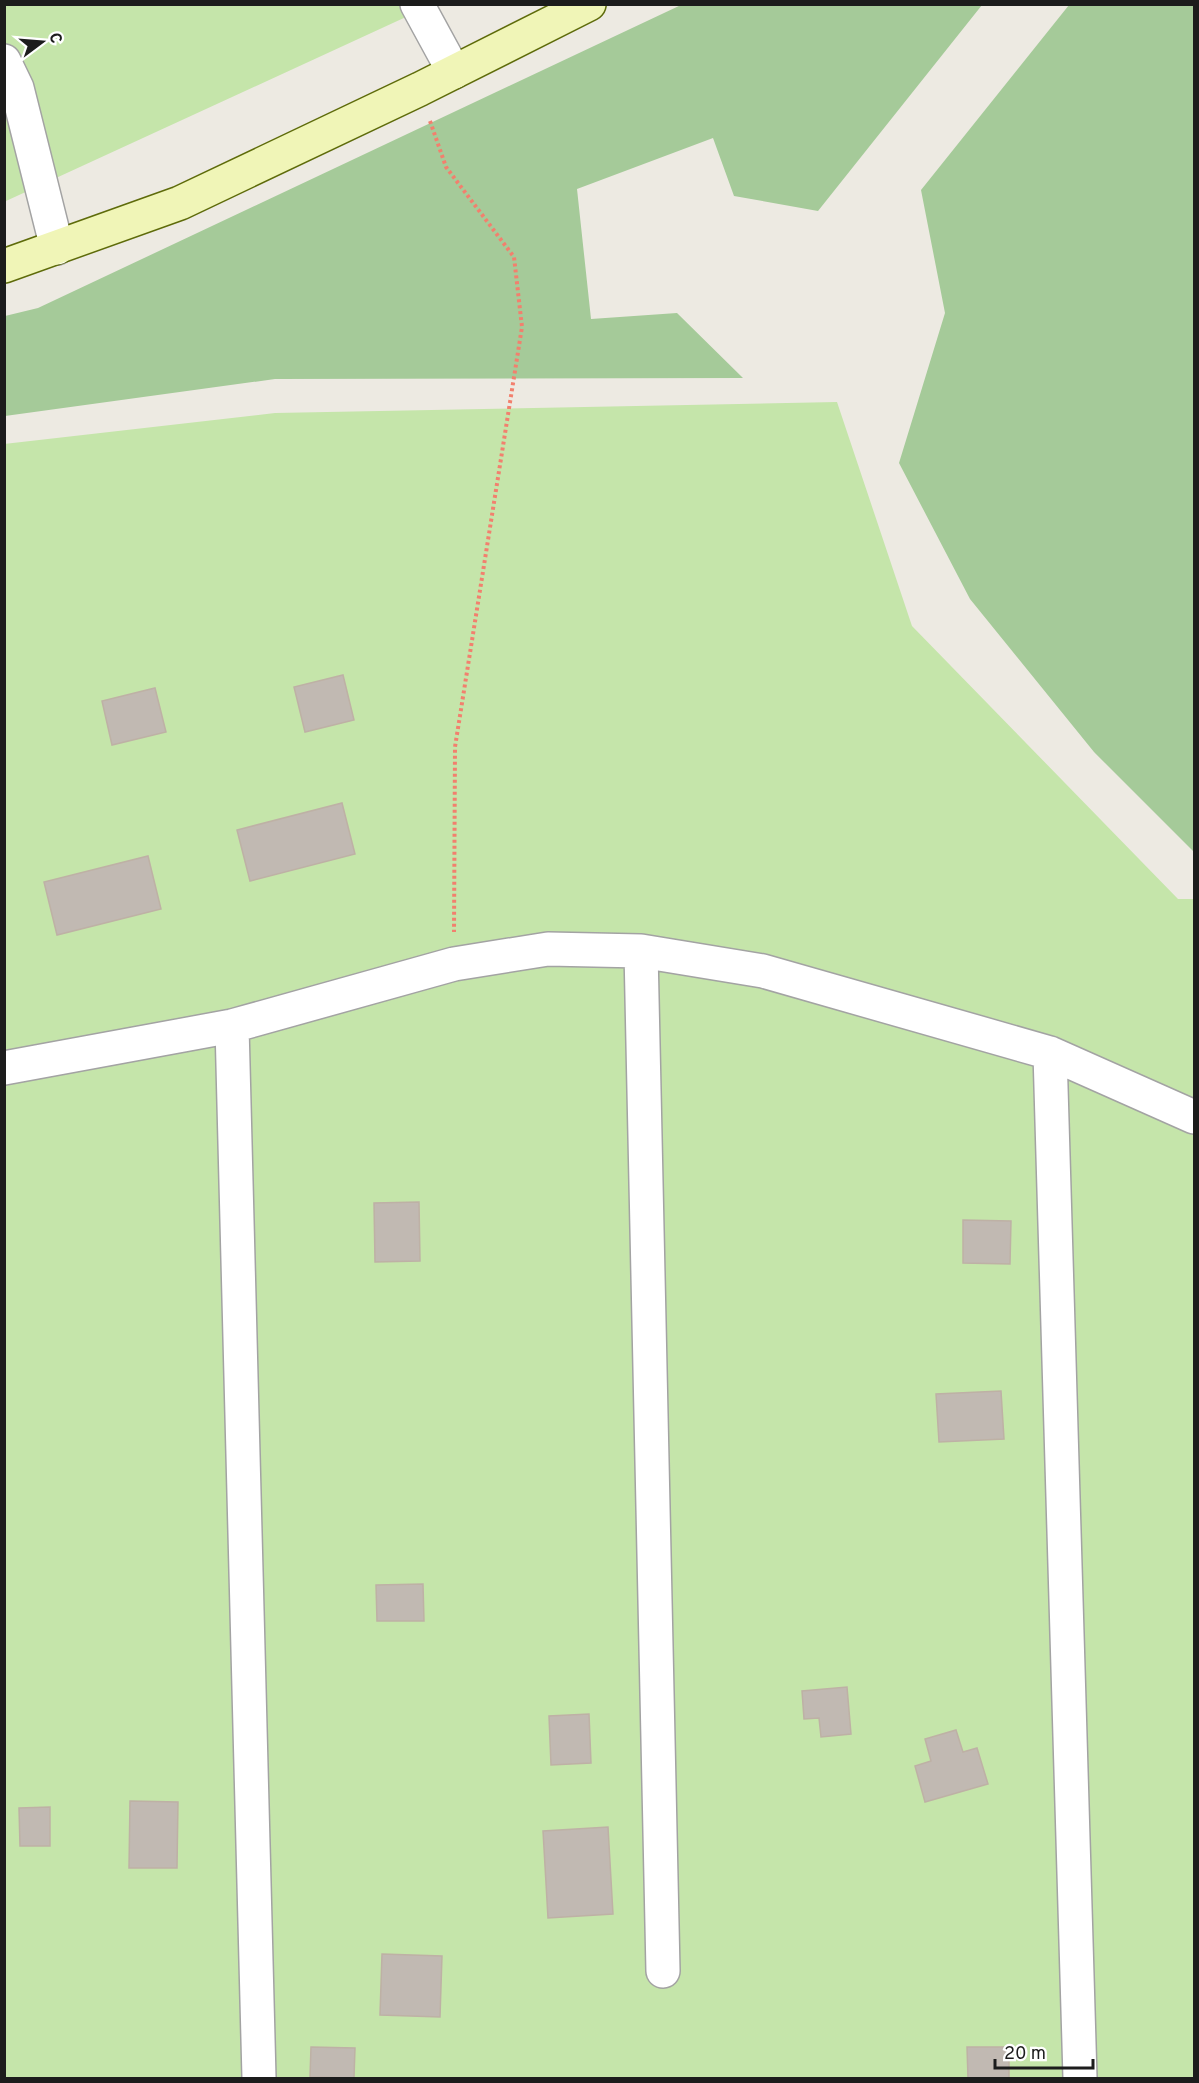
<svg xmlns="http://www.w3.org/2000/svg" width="1199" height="2083" viewBox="0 0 1199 2083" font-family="Overpass,sans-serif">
  <rect width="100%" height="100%" fill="#edeae2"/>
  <path fill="#c5e5aa" d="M4,5H432L6,201Z
    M837,402L912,626L1178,899H1194V2078H5L4,444L275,413Z"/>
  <path fill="#a5ca99" d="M681,5H982L818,211L734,196L713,138L577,189L591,319L677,313L743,378L275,379L5,416V316L38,308Z
    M1069,5H1194V852L1094,752L970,599L899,463L945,313L921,190Z"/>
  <path fill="#c1b9b2" stroke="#beb1a5" stroke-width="1.5" d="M343,675L354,720L305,732L294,687Z
    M155,688L166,732L112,745L102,701Z
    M342,803L355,854L250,881L237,830Z
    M148,856L161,909L57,935L44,882Z
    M419,1202L420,1261L375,1262L374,1203Z
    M963,1220L1011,1221L1010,1264L963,1263Z
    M1001,1391L1004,1439L939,1442L936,1394Z
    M423,1584L424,1621H377L376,1585Z
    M847,1687L851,1734L821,1737L819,1718L804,1719L802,1691Z
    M589,1714L591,1763L551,1765L549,1716Z
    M956,1730L963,1752L977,1748L988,1784L925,1802L915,1766L931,1761L925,1739Z
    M130,1801L178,1802L177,1868H129Z
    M50,1807V1846H20L19,1808Z
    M608,1827L613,1914L548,1918L543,1831Z
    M382,1954L442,1956L440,2017L380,2015Z
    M311,2047L355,2048L354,2078L310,2077Z
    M967,2047H1009V2078H968Z"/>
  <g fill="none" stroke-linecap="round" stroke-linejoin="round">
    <defs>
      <path id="minor" d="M417,4L454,72
        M4,61L17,88L57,248
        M641,951L663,1971
        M232,1026L259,2078
        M1050,1053L1080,2078
        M4,1068L232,1026L454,964L548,949L641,951L763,971L1050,1053L1194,1117"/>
      <path id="secondary" d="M4,266L180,203L420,89L589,4"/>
    </defs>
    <use href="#minor" stroke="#a3a3a3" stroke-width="36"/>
    <use href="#secondary" stroke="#5e6b0a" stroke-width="36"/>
    <path stroke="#f2806e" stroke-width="4" stroke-dasharray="3 3" stroke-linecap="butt" d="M430,121L446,167L514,257L522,327L455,747L454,932"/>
    <use href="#minor" stroke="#fff" stroke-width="33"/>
    <use href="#secondary" stroke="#f0f5b7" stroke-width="33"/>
  </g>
  <rect width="1199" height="2083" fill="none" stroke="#1c1c1c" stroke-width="12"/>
  <g transform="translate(42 42) rotate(74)" stroke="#ffffff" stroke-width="4.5" paint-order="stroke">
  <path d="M0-4.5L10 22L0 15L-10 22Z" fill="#1c1c1c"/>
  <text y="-9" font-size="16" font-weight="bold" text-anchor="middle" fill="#1c1c1c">С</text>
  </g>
  <path d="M995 2059v9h98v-9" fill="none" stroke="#1c1c1c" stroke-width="3"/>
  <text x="1004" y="2059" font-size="18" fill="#1c1c1c" stroke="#ffffff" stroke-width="4.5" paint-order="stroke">20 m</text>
</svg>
